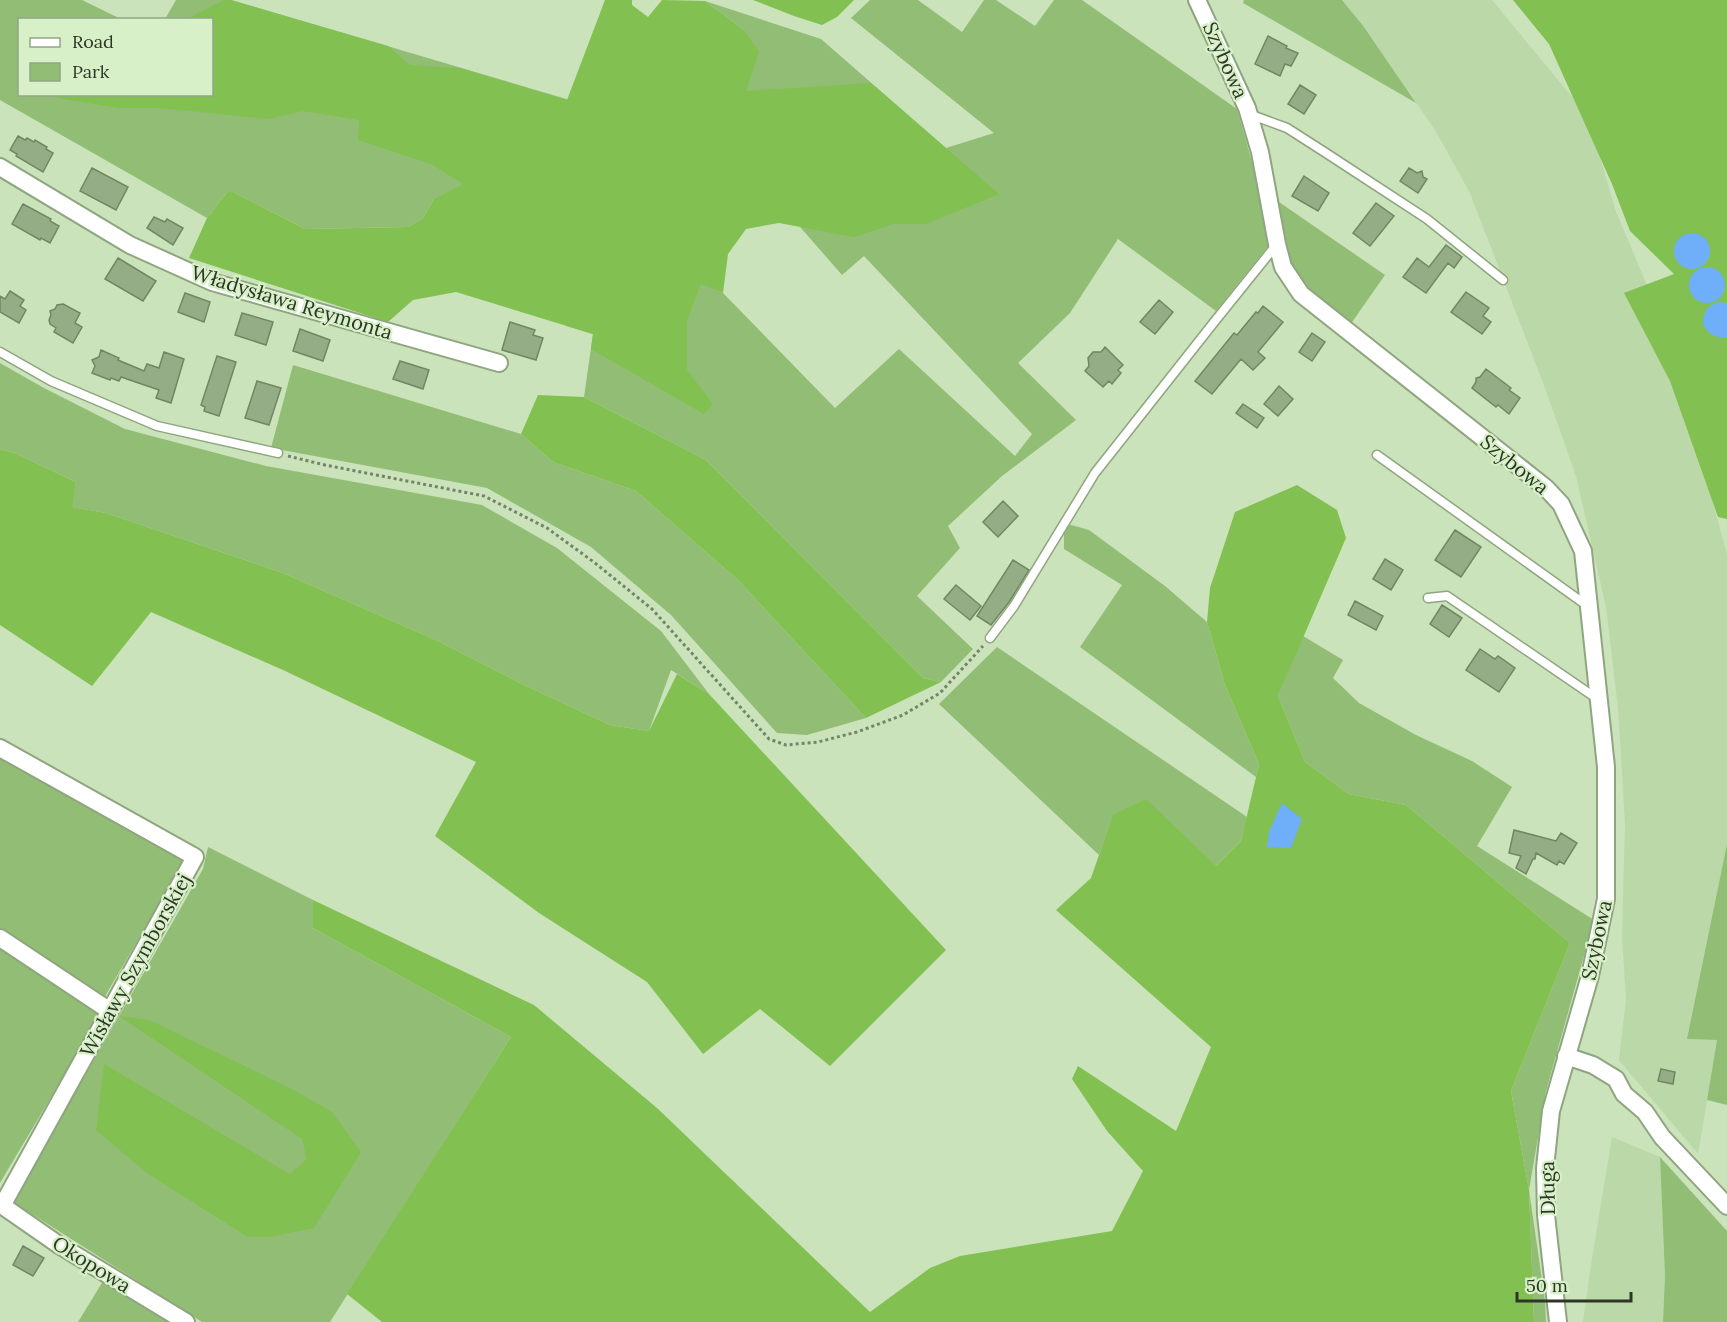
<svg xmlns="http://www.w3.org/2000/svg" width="1727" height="1322" viewBox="0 0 1727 1322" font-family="Lora,serif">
  <rect width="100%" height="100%" fill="#cae3ba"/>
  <path fill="#bbd8a9" d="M1342,0H1492L1588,116L1615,209L1664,326L1727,554V844L1688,1039L1717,1040L1698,1154L1619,1060L1626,999L1622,936L1625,823L1618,708L1606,607L1576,476L1545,388L1470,193L1435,130L1364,27Z
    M1612,1137L1660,1157L1665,1276L1663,1322H1583L1591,1265Z"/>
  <path fill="#92bd75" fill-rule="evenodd" d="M0,0H82L121,19L20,20V94H212V20L165,19L176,0H231L607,111L744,30L705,1L821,39L946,148L994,133L851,18L870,0H918L962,32L984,0H996L1035,26L1054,0H1082L1237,109L1254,169L1270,244L1216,311L1118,239L1070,313L1018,363L1076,420L1002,476L948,526L960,548L917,596L973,649L941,682L923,678L706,460L584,397L593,334L566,326L434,199L423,218L408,227L305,229L229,190L207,218L0,100ZM780,204L842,275L864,256L1032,434L1015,456L899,349L835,408L723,293L701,283L687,320L666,271Z
    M1244,0H1342L1364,27L1416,103L1243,3Z
    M1279,202L1385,275L1350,325L1310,291L1290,261Z
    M0,363L44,388L125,429L266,466L482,505L557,548L661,631L709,694L671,670L649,731L610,725L522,684L438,641L283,573L106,513L71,507L76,482L17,454L0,449Z
    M293,365L521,434L553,462L636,491L738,580L866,718L807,735L777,733L671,615L591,547L487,488L271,448Z
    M1064,523L1089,530L1165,586L1207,622L1225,685L1259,764L1256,777L1080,647L1122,585L1064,549Z
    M1303,636L1343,660L1333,678L1359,703L1416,735L1472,761L1512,787L1477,846L1594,920L1546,1091L1529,1190L1545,1301L1546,1322H1534L1529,1190L1511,1091L1570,943L1406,805L1349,794L1305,762L1278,696Z
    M997,647L1247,817L1241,841L1216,866L1113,816L1099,855L939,704Z
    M0,754L185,859L104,998L0,929Z
    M1727,844V1105L1707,1100L1717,1040L1687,1039Z
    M208,847L313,900V928L511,1037L330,1322H202L13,1202L203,869Z
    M0,945L97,1007L99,1016L0,1183Z
    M1660,1157L1727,1231V1322H1663L1665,1276Z
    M105,1278L178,1322H78Z"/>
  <path fill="#82c051" d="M224,0H231L388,46L410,65L459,68L567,100L605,0H632V5L648,17L662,0L705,1L744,30L759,52L746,91L871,83L999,194L926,224H893L854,237L779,223L746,229L728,254L723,293L701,284L687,321V370L713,404L704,414L591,349L593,334L456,292L413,300L388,322L189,258L207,218L229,190L305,229L408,227L423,218L434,199L463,184L431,164L358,140L359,120L303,111L269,119L160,108H119L57,98L58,94H212V20L187,19Z
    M753,0H854L837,17L822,25L794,16Z
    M1513,0H1727V519L1718,517L1670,381L1624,293L1674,274L1630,231L1612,184L1549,44Z
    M538,395L584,397L706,460L923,678L941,682L866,718L738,580L636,491L553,462L521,434Z
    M0,449L17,454L76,482L72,507L106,513L283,573L438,641L522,684L610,725L649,731L677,674L709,694L946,950L830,1066L760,1009L703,1054L647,982L539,913L435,836L476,762L283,670L151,612L92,686L0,625Z
    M1297,485L1337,510L1346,538L1278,696L1305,762L1349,794L1406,805L1570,943L1511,1091L1529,1190L1534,1322H382L347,1294L511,1037L313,928V900L534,1005L657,1108L870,1312L930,1268L960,1256L1112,1231L1143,1171L1107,1131L1072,1079L1078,1066L1176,1131L1211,1047L1056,910L1091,878L1113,815L1146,799L1216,866L1241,841L1259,764L1225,685L1207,622L1210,588L1235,512Z
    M119,1016L149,1020L290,1088L332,1112L361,1152L314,1228L270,1237H248L148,1174L96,1130L104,1064L290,1174L307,1159L302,1139Z"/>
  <path fill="#6faef8" d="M1674 251a18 18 0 1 1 36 0a18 18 0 1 1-36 0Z
    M1689 285a18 18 0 1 1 36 0a18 18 0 1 1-36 0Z
    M1718,302L1727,303V337C1716,339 1708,334 1703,324C1703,312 1707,306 1718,302Z
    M1282,803L1302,819L1291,848L1267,847L1269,832Z"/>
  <path fill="#95ad86" stroke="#718762" stroke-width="1.5" d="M1268,36L1287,46L1286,48L1298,53L1291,66L1285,64L1280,76L1255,64Z
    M1300,85L1316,95L1304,114L1288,104Z
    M18,136L25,140L27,138L34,142L35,140L47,147L46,149L53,153L43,172L16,156L17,154L10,150Z
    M92,168L128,187L116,210L80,191Z
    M1409,168L1417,173L1422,171L1423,177L1427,179L1418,193L1400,181Z
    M1304,176L1329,193L1318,211L1292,196Z
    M1376,203L1394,216L1370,246L1353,233Z
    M23,204L51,219L50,221L59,226L50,243L41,238L40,240L12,224Z
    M154,217L165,222L167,219L183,228L173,245L147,228Z
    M1446,245L1462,257L1454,268L1448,263L1426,293L1403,277L1417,258L1429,267Z
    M118,258L156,281L143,301L105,279Z
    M10,291L24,300L20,306L26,310L19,323L0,312V296L5,299Z
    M1466,292L1489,308L1483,316L1491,322L1482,334L1451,312Z
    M185,293L210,302L204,322L178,312Z
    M1159,300L1173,312L1155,334L1140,322Z
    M63,304L80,313L75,323L82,327L73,343L54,332L56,328L50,324L49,320L51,315L50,311L55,309L57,305Z
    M1263,306L1283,322L1258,352L1265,358L1253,370L1241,359L1212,394L1195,381L1234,333L1237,335L1256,312L1258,313Z
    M242,313L273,322L266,345L235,335Z
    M510,322L535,330L533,335L543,338L536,360L502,350Z
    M300,329L330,340L323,361L293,351Z
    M1312,333L1325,342L1312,361L1299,352Z
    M1105,347L1123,365L1118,370L1121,373L1116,379L1112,384L1109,381L1103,387L1085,371L1089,366L1088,358L1093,352H1101Z
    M101,350L119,358L118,360L144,371L147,364L159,368L164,352L184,359L171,403L156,398L159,390L121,377L119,381L111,378L110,380L92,373L95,366L92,360L99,357Z
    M217,356L236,362L219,416L204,411L205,407L201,405Z
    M400,361L429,370L423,389L393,379Z
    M1486,369L1511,388L1509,390L1520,398L1509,414L1498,405L1496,407L1472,388L1476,382V378L1480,377Z
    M257,381L281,388L269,425L245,418Z
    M1279,386L1293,399L1278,416L1264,404Z
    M1243,404L1264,418L1257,428L1236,413Z
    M1003,501L1018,516L998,537L983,522Z
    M1455,530L1481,547L1461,577L1435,560Z
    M1385,559L1403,570L1391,590L1373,579Z
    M1013,560L1029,570L1009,602L991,625L977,616Z
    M956,585L981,606L970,620L944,599Z
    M1355,601L1383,616L1376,630L1348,615Z
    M1442,605L1462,618L1449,637L1430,624Z
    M1480,649L1495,659L1498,656L1515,668L1499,692L1466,670Z
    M1514,830L1556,841L1561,833L1577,843L1564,864L1559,861L1557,865L1536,853L1535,859H1533L1526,874L1516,868L1521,856L1509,853Z
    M1661,1069L1675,1072L1673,1084L1658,1081Z
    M23,1246L44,1258L33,1276L13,1265Z"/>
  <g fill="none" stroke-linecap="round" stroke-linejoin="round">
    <defs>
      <path id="service" d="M1249,114L1287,128L1326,153L1427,219L1503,280
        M0,352L51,381L157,426L278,453
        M1377,455L1589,607
        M1428,598L1447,596L1599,700
        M990,638L1014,606L1095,473L1215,321L1277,244"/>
      <path id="minor" d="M1197,0L1247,108L1260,152L1277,244L1283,267L1301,294L1546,488L1561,504L1583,551L1606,767V899L1590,976L1551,1111L1545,1168L1546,1215L1558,1322
        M0,167L130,245L212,282L499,363
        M0,748L195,857L2,1206
        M0,938L110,1011
        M1566,1056L1593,1065L1616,1079L1624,1094L1645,1112L1662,1137L1727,1206
        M0,1204L59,1245L186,1322"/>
    </defs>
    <use href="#service" stroke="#8ea57f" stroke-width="11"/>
    <use href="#minor" stroke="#8ea57f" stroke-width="20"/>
    <path stroke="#738469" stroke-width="3" stroke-dasharray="3 3" stroke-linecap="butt" d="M288,456L325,465L484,496L547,528L595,563L652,609L769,739L786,745L818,742L857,732L903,715L940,693L983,646"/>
    <use href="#service" stroke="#fff" stroke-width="8"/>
    <use href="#minor" stroke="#fff" stroke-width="16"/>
  </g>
  <g text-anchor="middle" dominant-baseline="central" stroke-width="4.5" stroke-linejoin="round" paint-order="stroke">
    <g font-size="20" fill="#2c3626" stroke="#d7f0c7">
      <text transform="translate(1226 60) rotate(66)">Szybowa</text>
      <text transform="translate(292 302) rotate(17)">Władysława Reymonta</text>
      <text transform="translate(1515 464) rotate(39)">Szybowa</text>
      <text transform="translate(1596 940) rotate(-78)">Szybowa</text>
      <text transform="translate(135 965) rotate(-61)">Wisławy Szymborskiej</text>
      <text transform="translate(1547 1188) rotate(-91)">Długa</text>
      <text transform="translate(92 1264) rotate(32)">Okopowa</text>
    </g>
  </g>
  <rect x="18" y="18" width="195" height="78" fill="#d7f0c7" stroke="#93a687" stroke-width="1.5"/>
  <rect x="30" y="38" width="30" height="9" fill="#ffffff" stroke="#93a687" stroke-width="1.5"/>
  <text x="72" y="48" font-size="18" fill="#2c3626">Road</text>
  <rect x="30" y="63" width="30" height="18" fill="#92bd75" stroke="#93a687" stroke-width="1.5"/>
  <text x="72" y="78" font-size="18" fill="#2c3626">Park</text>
  <path d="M1517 1292v9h114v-9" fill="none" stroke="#2c3626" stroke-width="3"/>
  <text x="1526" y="1292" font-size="18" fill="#2c3626" stroke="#d7f0c7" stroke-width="4.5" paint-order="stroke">50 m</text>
</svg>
